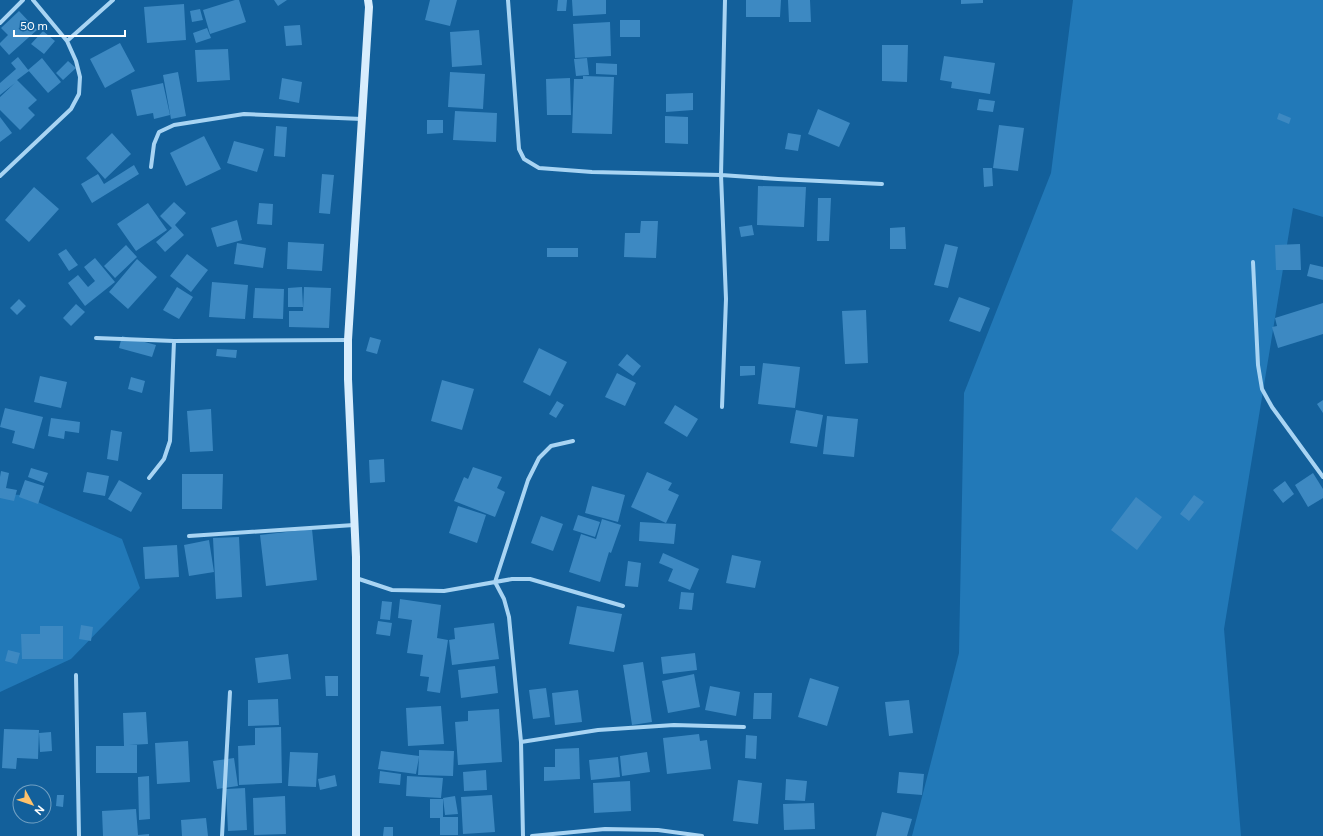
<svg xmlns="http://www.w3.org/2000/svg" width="1323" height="836" viewBox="0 0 1323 836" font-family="Figtree,sans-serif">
  <rect width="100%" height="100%" fill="#13609b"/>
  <path fill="#2279b8" d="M1073,0H1323V217L1293,208L1224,629L1241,836H912L959,653L964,393L1051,173Z
    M0,494L22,495L122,539L140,588L71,659L0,692Z"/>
  <path fill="#3d89c2" d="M235,0H239L246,22L210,34L203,10Z
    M274,0H287L278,6Z
    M430,0H457L450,26L425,20Z
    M558,0H567L566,11H557Z
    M572,0H606V14L573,16Z
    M746,0H781L780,17H746Z
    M788,0H810L811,22H789Z
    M961,0H983V3L961,4Z
    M184,4L186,40L147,43L144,7Z
    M200,9L203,20L192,22L190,11Z
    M19,11L37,30L9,55L0,45V43L8,35L1,28Z
    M620,20H640V37H620Z
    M610,22L611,56L575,58L573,24Z
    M300,25L302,45L286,46L284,26Z
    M207,28L211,38L196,43L193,33Z
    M479,30L482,65L452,67L450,32Z
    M43,31L55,41L44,54L31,44Z
    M120,43L135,71L105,88L90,59Z
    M882,45H908L907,82L882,81Z
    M228,49L230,80L197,82L195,50Z
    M944,56L995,63L990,94L951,88L952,82L940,80Z
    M18,57L29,71L17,80L37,100L28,108L35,115L20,130L0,110V97L15,83L0,95V83L16,69L11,63Z
    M42,58L61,82L48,93L28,70Z
    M587,58L589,75L576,76L574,59Z
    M68,61L76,68L63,80L56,73Z
    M596,63L617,64V75L596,74Z
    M178,72L186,116L171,119L163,75Z
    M450,72L485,74L483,109L448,107Z
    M583,76L614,77L612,134L572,133L574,79H583Z
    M282,78L302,82L299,103L279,99Z
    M570,78L571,115H547L546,79Z
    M163,83L170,115L154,119L153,113L137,116L131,90Z
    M693,93V110L666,112V94Z
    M979,99L995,101L993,112L977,110Z
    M818,109L850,123L839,147L808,134Z
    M455,111L497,113L496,142L453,140Z
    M1279,113L1291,118L1289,124L1277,119Z
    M665,116L688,117V144L665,143Z
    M0,117L12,133L0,142Z
    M427,120H443V133L427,134Z
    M999,125L1024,128L1018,171L993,168Z
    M276,126L287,127L285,157L274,156Z
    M112,133L131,154L105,179L86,158Z
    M788,133L801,135L798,151L785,149Z
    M204,136L221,169L186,186L170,153Z
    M234,141L264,149L257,172L227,163Z
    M134,165L139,174L92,203L81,184L98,174L104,184Z
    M983,168H992L993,186L984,187Z
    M322,174L334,175L330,214L319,213Z
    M758,186L806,187L804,227L757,225Z
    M34,187L59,209L29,242L5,220Z
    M818,198H831L829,241H817Z
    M174,202L186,213L175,225L184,235L165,252L156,242L172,228L160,216Z
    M148,203L167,230L136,251L117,224Z
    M259,203L273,204L272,225L257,224Z
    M237,220L242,240L217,247L211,228Z
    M641,221H658L656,258L624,257L625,233H640Z
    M752,225L754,235L741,237L739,227Z
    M905,227L906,249H890V228Z
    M288,242L324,244L322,271L287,269Z
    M237,243L266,248L263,268L234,264Z
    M945,244L958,247L948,288L934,285Z
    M1300,244L1301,270H1276L1275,245Z
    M126,245L137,257L115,278L104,266Z
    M547,248H578V257H547Z
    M66,249L78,265L69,271L58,254Z
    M187,254L208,270L191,292L170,276Z
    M95,258L115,282L85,306L68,283L78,275L88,287L95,281L84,267Z
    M137,259L157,277L128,309L109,292Z
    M1310,264L1323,267V280L1307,276Z
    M212,282L248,285L245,319L209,317Z
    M177,287L193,297L179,319L163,310Z
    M302,287L303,307H288V288Z
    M304,287L331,288L329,328L289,327V311H303Z
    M255,288L284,289L283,319L253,318Z
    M959,297L990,308L980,332L949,321Z
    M19,299L26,306L17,315L10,308Z
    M1323,303V334L1278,348L1272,327L1277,326L1275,318Z
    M76,304L85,312L71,326L63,318Z
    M866,310L868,363L845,364L842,311Z
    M122,336L156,345L152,357L119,348Z
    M370,337L381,340L377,354L366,351Z
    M539,348L567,362L550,396L523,382Z
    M217,349L237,350L236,358L216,356Z
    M627,354L641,366L633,376L618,365Z
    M763,363L800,367L795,408L758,404Z
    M740,366H755V375L740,376Z
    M617,373L636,383L625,406L605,397Z
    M40,376L67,382L61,408L34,402Z
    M131,377L145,381L142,393L128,389Z
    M442,380L474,389L462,430L431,421Z
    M1323,400V413L1317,404Z
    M557,401L564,405L556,418L549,414Z
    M675,405L698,419L687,437L664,423Z
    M5,408L43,417L34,449L12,443L15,431L0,427Z
    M211,409L213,451L190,452L187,411Z
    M796,410L823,415L817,447L790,443Z
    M827,416L858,419L854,457L823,454Z
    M51,418L80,422L79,433L65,431L64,439L48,436Z
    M111,430L122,432L118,461L107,459Z
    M384,459L385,482L370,483L369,460Z
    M473,467L502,477L497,488L505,492L495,517L454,501L464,477L468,479Z
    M31,468L48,473L44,483L28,477Z
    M1,471L9,473L6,488L17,490L14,501L0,498V477Z
    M87,472L109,476L105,496L83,492Z
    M647,472L672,483L668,490L679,495L666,523L631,507Z
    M1313,473L1323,489V498L1308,507L1295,485Z
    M182,474H223L222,509H182Z
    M25,480L44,486L38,504L19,497Z
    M119,480L142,493L131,512L108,499Z
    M1285,481L1294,494L1283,503L1273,490Z
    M592,486L625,495L618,522L585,513Z
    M1194,495L1204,502L1189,521L1180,514Z
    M1136,497L1162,517L1137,550L1111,530Z
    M458,506L486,515L477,543L449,533Z
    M578,515L600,522L595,537L573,530Z
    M541,516L563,524L553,551L531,543Z
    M602,519L621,525L611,553L609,552L600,582L569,572L581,534L596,539Z
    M640,522L676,524L674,544L639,541Z
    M312,529L317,580L266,586L260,535Z
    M239,537L242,597L216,599L213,538Z
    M209,540L214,572L189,576L184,545Z
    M177,545L179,577L145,579L143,547Z
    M663,553L699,569L690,590L668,581L673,569L659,563Z
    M732,555L761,561L755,588L726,583Z
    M628,561L641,563L638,587L625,586Z
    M681,592L694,593L692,610L679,609Z
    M400,599L441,605L437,638L448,640L440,693L427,691L429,677L420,676L423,655L407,653L412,620L398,618Z
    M382,601L392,602L390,620L380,619Z
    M577,606L622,614L614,652L569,644Z
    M378,621L392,623L390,636L376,634Z
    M494,623L499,659L452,665L449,640L455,639L454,628Z
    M81,625L93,627L91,641L79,639Z
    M40,626H63V659H22L21,634H40Z
    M8,650L20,653L17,664L5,661Z
    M695,653L697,670L663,674L661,657Z
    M288,654L291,679L258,683L255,658Z
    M643,662L652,722L632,725L623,665Z
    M495,666L498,693L461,698L458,670Z
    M694,674L700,707L668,713L662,681Z
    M325,676H338V696H326Z
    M810,678L839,687L827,726L798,717Z
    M710,686L740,692L736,716L705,710Z
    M546,688L550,717L533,719L529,690Z
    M578,690L582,722L555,725L552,693Z
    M754,693H772L771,719H753Z
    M278,699L279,725L248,726V700Z
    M909,700L913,733L889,736L885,702Z
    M441,706L444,744L408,746L406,708Z
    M499,709L502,762L458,765L455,722L468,721V711Z
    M146,712L148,744L129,745H137V773H96V746H124L123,713Z
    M281,727L282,783L239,785L238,746L255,745V728Z
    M4,729L39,730L38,759L17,758L16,769L2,768Z
    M51,732L52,751L40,752L39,733Z
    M699,734L700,741L707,740L711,769L667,774L663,738Z
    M746,735L757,736L756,759L745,758Z
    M188,741L190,782L157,784L155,743Z
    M579,748L580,779L544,781V767H555V749Z
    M419,750L454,751L453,776L418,775L419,757L416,774L378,769L381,751L419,756Z
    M290,752L318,753L316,787L288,786Z
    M647,752L650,772L622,776L620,756Z
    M618,757L620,777L591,780L589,760Z
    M234,758L238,786L217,789L213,761Z
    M486,770L487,790L464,791L463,772Z
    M380,771L401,774L400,785L379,783Z
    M899,772L924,774L922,795L897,793Z
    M335,775L337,786L320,790L318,779Z
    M149,776L150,819L139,820L138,777Z
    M407,776L443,778L441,798L406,796Z
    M786,779L807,781L805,801L785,800Z
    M738,780L762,783L758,824L733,821Z
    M630,781L631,811L594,813L593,783Z
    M245,788L247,830L228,831L226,789Z
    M57,795H64L63,807L56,806Z
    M492,795L495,832L463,834L461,797Z
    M285,796L286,834L254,835L253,798Z
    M455,796L458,814L445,815L443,798Z
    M430,799H443V817H458V835H440V818H430Z
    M814,803L815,829L784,830L783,804Z
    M136,809L138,835L149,834V836H103L102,811Z
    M882,812L912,819L907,836H876Z
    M206,818L208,836H182L181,820Z
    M384,827H393V836H383Z"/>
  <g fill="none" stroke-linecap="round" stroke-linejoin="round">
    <path stroke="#a8d4f3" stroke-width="4" d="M508,0L519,149L524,159L539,168L592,172L721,175L778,179L882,184
      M0,23L23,0
      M67,41L113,0
      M151,167L154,144L159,132L174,125L244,114L362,119
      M0,176L71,109L79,94L80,77L76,61L67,41L33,0
      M1253,262L1258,365L1262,389L1272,407L1323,477
      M96,338L174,341L348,340
      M722,407L726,299L721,175L725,0
      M149,478L164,459L170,441L174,341
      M189,536L354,525
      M356,578L392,590L444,591L512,579H530L623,606
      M76,675L79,836
      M521,742L598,730L674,725L744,727
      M222,836L230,692
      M523,836L521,742L509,617L504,599L495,582L528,480L539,458L551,446L573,441
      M532,836L605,829L658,830L702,836"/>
    <path stroke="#d8edfd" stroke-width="8" d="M356,836V557L348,379V340L369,7L368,0"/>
  </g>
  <g transform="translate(32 804) rotate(130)"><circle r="19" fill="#13609b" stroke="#71a0c3"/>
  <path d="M0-3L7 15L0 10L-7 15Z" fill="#ffc26b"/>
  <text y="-6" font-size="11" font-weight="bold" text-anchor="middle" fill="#ffffff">N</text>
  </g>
  <path d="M14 30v6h111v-6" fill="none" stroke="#ffffff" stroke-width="2"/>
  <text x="20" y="30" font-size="12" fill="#ffffff" stroke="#13609b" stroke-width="3" paint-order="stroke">50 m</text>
</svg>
